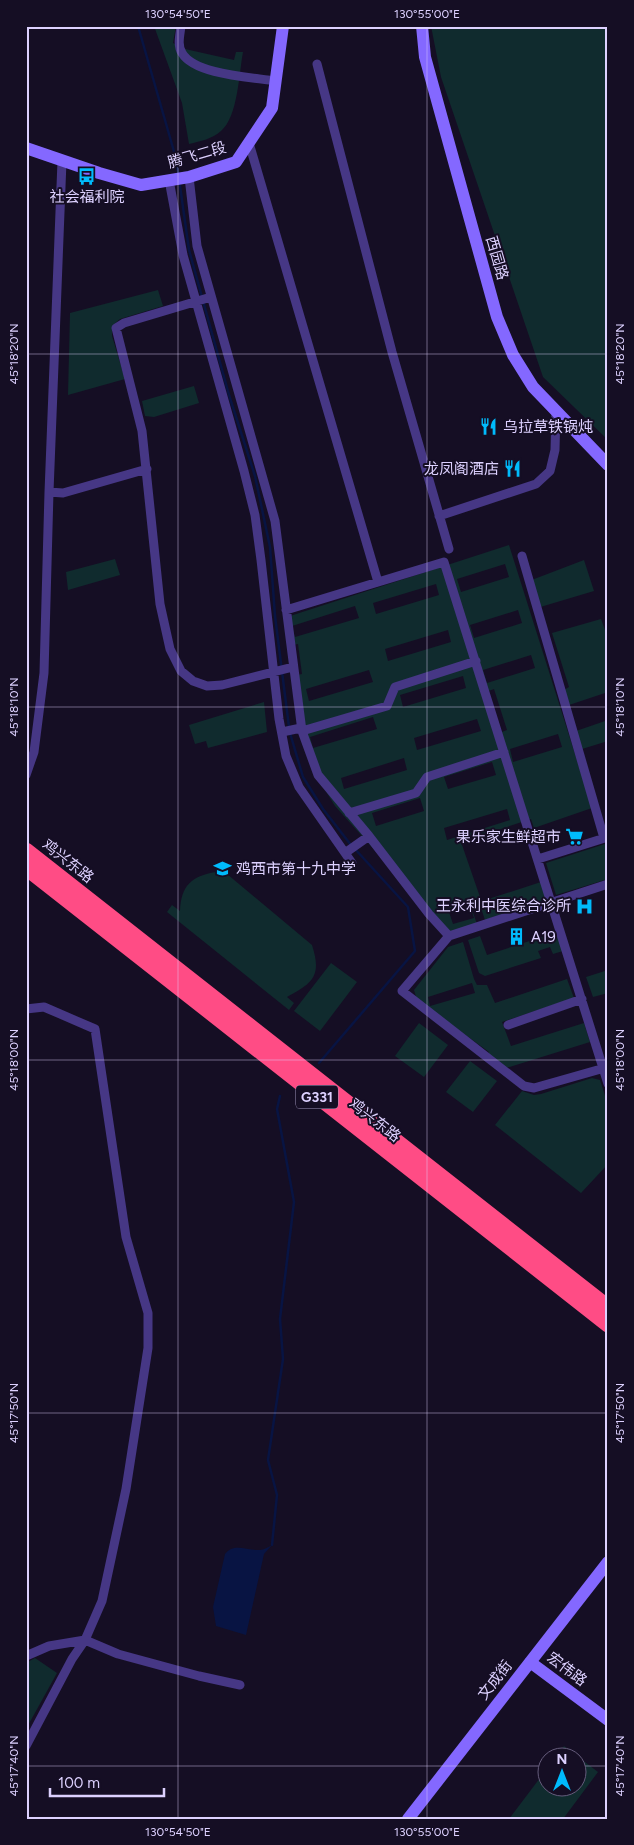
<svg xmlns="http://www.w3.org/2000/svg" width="634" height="1845" viewBox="0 0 634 1845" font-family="Figtree,'Noto Sans SC',sans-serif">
  <rect width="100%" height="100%" fill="#150e24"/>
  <path fill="#102b2e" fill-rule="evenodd" d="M154,26H176L173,43L185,49L234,60L236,52H243C239,73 238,117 221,131C212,139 201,141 189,144L182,103Z
    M431,26H608V440L543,377L441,77Z
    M158,290L163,306L120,319L112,326V336L125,379L68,395L70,313Z
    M194,386L199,403L154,417L145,416L142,401Z
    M509,545L592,808L534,828L531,819L461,842L480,897L469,901L477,924L450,934L335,806L325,790L304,726L297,675L302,674L298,644L293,645L290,616ZM505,564L509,577L461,592L457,579ZM436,584L439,595L376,614L373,603ZM355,606L359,618L295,637L292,626ZM518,610L522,623L474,638L470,625ZM448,630L451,642L388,661L385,649ZM531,655L535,668L487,683L483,670ZM369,670L373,682L309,701L306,689ZM463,676L466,688L403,707L400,695ZM494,689L507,730L499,733L486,692ZM373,717L377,729L313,748L310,737ZM477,719L481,731L417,750L414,738ZM558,734L562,747L513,762L510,749ZM404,758L407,770L344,789L341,778ZM492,762L496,775L448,789L444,777ZM420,798L424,811L376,826L372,813ZM507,809L510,820L447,840L444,828ZM469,903L474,918L453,924L448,909Z
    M115,559L120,575L68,590L66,572Z
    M584,560L594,591L537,608L529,581Z
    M601,619L608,638V692L569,705L564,690L569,687L552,633Z
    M264,702L267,732L208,748L206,741L195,744L189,725Z
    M608,720V741L582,749L576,731Z
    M608,843V879L556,895L546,863Z
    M216,872L227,874L312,945C322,976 313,983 287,997L294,1003L289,1010L167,912L172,905L180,911C181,886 191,876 216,872Z
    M541,882L547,899L485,920L479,902Z
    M557,932L563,951L553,954L550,947L538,951L541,958L485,976L479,973L468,940L480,936L487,955Z
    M463,942L474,979L477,985H487L495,1003L567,979L574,998L502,1022L511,1046L584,1023L590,1042L506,1068L487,1054L489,1052L417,1000L414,990L448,947ZM472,983L475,993L430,1006L428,997Z
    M331,963L357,982L320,1031L294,1011Z
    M608,970V993L593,997L586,977Z
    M419,1023L448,1045L424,1077L395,1056Z
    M470,1061L497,1081L473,1112L446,1092Z
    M592,1078L600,1080L608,1105V1164L581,1193L495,1125L522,1091L534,1095L541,1094Z
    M35,1658L57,1673L26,1729V1663Z
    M564,1746L598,1772L563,1819H509L546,1770V1788H576V1758L556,1757Z"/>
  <path fill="#081443" d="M272,1545L264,1554L246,1635L216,1626L213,1607L225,1554C234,1542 247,1551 260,1550C264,1550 268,1547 272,1545Z"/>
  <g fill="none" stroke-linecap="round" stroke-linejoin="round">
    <path stroke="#081443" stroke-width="2.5" d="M138,26L175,155L178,172
      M180,186L189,250L229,395L255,476L270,547L275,616L289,727
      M290,733L303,777L323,809L351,845
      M319,1063L415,951L408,907L355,849
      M272,1545L277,1495L268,1460L283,1359L280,1319L294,1202L277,1109L280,1096"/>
    <path stroke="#463785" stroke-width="9" d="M181,26C180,35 177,45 182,53C195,75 251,77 276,81
      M317,64L392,352L449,549
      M249,143L378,582
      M189,177L197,246L275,521L302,731L318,775L369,836L429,914L449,936L402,991L524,1086L534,1088L608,1067
      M169,180L183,255L244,471L255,515L261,560L279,719L286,756L299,787L352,863
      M211,297L124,323L116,328L142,431L160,604L170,649L181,671L193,681L207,686L222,685L293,667
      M49,492L63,493L147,469
      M439,516L536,484L550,471L555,450L556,411
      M522,556L604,838
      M286,610L444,562L608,1084
      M302,731L387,706L395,687L476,661
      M282,732L301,728
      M26,775L34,752L44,673L49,492L62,161
      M349,813L416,793L427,777L504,752
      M345,853L369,836
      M538,859L608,837
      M449,936L608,884
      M26,1009L44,1007L95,1029L126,1237L148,1313V1348L126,1489L102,1601L85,1640L72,1659L26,1746
      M508,1025L582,999
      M26,1656L49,1646L85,1640L118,1654L199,1676L240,1685"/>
    <path stroke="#8468ff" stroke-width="12" d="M422,26L425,57L497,317L513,355L533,387L608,465
      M26,148L99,173L141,185L189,177L236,162L272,108L283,26
      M530,1662L608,1720
      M408,1819L608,1562"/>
    <path stroke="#ff4c85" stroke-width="15" d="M26,850L608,1307
      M26,868L608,1325"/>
  </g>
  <path fill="none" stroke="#ddd1ff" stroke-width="1" stroke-opacity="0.45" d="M178,26V1819M427,26V1819M26,354H608M26,707H608M26,1060H608M26,1413H608M26,1766H546M576,1766H608"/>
  <defs>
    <symbol id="bus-bare" viewBox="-9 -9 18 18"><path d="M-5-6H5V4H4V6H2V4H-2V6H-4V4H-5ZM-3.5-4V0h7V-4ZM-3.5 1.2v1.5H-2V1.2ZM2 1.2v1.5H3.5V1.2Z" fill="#00bbfc" stroke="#150e24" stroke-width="2.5" paint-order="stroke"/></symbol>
    <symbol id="restaurant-bare" viewBox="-9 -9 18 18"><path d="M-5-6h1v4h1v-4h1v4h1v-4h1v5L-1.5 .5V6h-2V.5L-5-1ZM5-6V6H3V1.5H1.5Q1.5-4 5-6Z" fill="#00bbfc" stroke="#150e24" stroke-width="2.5" paint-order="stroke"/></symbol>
    <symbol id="supermarket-bare" viewBox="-9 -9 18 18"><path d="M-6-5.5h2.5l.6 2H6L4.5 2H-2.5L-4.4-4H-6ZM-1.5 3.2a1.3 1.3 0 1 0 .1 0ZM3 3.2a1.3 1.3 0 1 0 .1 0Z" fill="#00bbfc" stroke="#150e24" stroke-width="2.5" paint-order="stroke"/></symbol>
    <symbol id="school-bare" viewBox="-9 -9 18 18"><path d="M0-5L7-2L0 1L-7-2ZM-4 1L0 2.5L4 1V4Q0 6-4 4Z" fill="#00bbfc" stroke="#150e24" stroke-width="2.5" paint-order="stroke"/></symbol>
    <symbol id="hospital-bare" viewBox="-9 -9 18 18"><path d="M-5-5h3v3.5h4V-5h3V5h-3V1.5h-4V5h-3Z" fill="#00bbfc" stroke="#150e24" stroke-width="2.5" paint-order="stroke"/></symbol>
    <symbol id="building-bare" viewBox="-9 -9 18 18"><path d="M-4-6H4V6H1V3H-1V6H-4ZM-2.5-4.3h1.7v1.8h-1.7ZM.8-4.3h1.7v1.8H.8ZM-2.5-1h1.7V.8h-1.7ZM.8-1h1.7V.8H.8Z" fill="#00bbfc" stroke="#150e24" stroke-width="2.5" paint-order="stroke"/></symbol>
  </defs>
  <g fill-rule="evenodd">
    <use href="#bus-bare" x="74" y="164" width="25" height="25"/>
    <use href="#restaurant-bare" x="476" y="414" width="25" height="25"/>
    <use href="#restaurant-bare" x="500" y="456" width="25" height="25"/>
    <use href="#supermarket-bare" x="562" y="824" width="25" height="25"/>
    <use href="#school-bare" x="210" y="856" width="25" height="25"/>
    <use href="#hospital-bare" x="572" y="894" width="25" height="25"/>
    <use href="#building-bare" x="504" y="924" width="25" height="25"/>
  </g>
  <g text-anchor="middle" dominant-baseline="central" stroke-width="4" stroke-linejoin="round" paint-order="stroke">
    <rect fill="#150e24" stroke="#a196bd" stroke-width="1" x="296" y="1085.5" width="42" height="23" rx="4"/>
    <g font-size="14" font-weight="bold" fill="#ddd1ff">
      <text x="317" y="1097">G331</text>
    </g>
    <g font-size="15" fill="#ddd1ff" stroke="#150e24">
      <text transform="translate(197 155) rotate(-16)">腾飞二段</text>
      <text transform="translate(497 258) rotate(74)">西园路</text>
      <text transform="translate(68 861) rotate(38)">鸡兴东路</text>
      <text transform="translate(375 1120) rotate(38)">鸡兴东路</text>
      <text transform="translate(567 1669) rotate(37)">宏伟路</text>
      <text transform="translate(495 1680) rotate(-52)">文成街</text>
    </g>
    <g font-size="15" fill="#ddd1ff" stroke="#150e24" text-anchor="start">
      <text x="87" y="197" text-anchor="middle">社会福利院</text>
      <text x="503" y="427">乌拉草铁锅炖</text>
      <text x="499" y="469" text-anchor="end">龙凤阁酒店</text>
      <text x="561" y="837" text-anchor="end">果乐家生鲜超市</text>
      <text x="236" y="869">鸡西市第十九中学</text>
      <text x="571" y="906" text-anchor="end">王永利中医综合诊所</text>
      <text x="531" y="937">A19</text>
    </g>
  </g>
  <rect width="634" height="1845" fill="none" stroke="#150e24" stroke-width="55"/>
  <g transform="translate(562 1772)"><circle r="24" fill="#150e24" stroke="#655c7c"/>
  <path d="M0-4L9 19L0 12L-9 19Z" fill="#00bbfc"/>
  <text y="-8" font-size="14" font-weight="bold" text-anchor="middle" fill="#ddd1ff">N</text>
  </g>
  <path d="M50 1788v8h114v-8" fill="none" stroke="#ddd1ff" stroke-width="2.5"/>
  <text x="58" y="1788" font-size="15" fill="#ddd1ff" stroke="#150e24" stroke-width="4" paint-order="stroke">100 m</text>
  <rect x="28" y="28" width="578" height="1790" fill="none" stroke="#ddd1ff" stroke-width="2"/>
  <g font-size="12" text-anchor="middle" fill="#ddd1ff">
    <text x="178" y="18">130°54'50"E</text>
    <text x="427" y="18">130°55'00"E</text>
    <text transform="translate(14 354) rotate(-90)" y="4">45°18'20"N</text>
    <text transform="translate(620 354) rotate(-90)" y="4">45°18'20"N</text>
    <text transform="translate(14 707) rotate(-90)" y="4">45°18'10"N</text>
    <text transform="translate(620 707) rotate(-90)" y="4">45°18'10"N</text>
    <text transform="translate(14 1060) rotate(-90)" y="4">45°18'00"N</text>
    <text transform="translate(620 1060) rotate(-90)" y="4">45°18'00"N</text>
    <text transform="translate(14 1413) rotate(-90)" y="4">45°17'50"N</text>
    <text transform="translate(620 1413) rotate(-90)" y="4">45°17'50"N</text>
    <text transform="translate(14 1766) rotate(-90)" y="4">45°17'40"N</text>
    <text transform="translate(620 1766) rotate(-90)" y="4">45°17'40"N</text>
    <text x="178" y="1836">130°54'50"E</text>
    <text x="427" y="1836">130°55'00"E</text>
  </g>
</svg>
